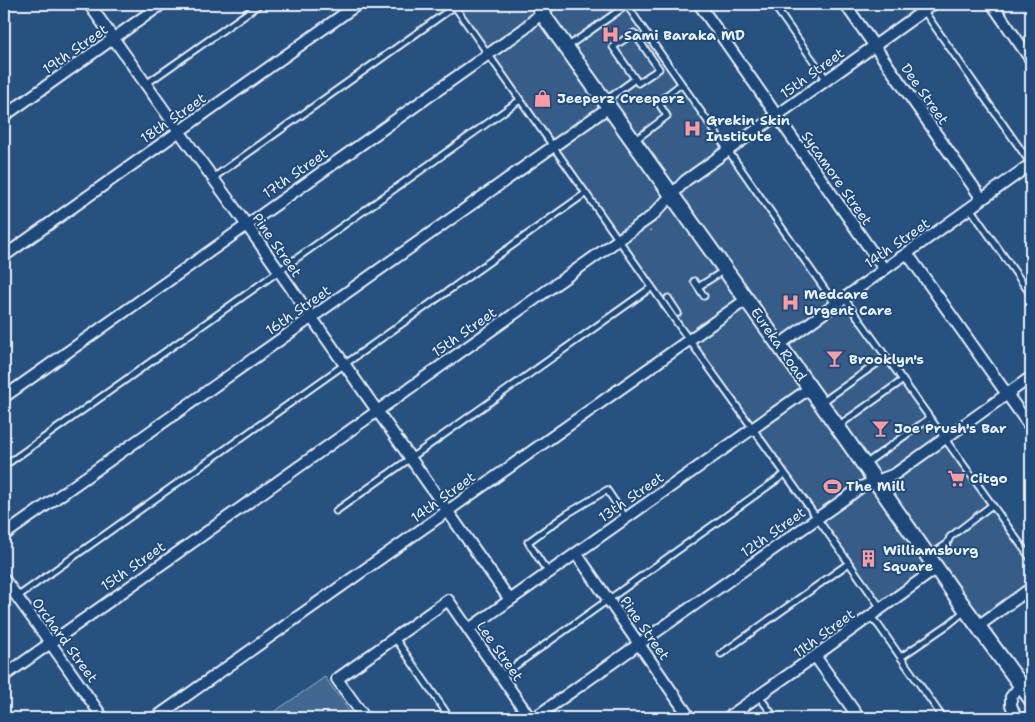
<svg xmlns="http://www.w3.org/2000/svg" width="1035" height="722" viewBox="0 0 1035 722" font-family="'Shantell Sans',sans-serif">
  <rect width="100%" height="100%" fill="#27517f"/>
  <filter id="ink" filterUnits="userSpaceOnUse"><feTurbulence type="fractalNoise" baseFrequency=".02" numOctaves="2"/><feDisplacementMap in="SourceGraphic" scale="10" xChannelSelector="R" yChannelSelector="G"/><feConvolveMatrix kernelMatrix="1 2 1 2 8 2 1 2 1" color-interpolation-filters="sRGB"/></filter>
  <g filter="url(#ink)">
    <path fill="#355d88" d="M453,4H626L835,304L844,298L1031,559V588L978,626L937,568L881,609Z"/>
    <path fill="#436891" stroke="#96acc4" d="M325,677L354,718H265Z"/>
    <g fill="none" stroke-linecap="round" stroke-linejoin="round">
      <defs>
        <path id="service" d="M453,4L682,330L817,518L881,608
          M626,4L835,304
          M773,4L827,80
          M919,4L1031,164
          M634,33L659,69L638,83L613,47Z
          M567,47L627,5
          M146,84L260,4
          M605,101L635,79
          M634,141L667,116L658,102L681,84
          M213,178L455,6
          M970,208L1031,295
          M694,281L704,296
          M698,287L723,271
          M668,298L678,313
          M844,298L1031,559
          M821,403L886,357
          M838,426L903,380
          M865,464L930,418
          M4,466L520,100
          M336,511L652,287
          M929,556L947,544L950,537L992,505
          M549,572L543,565L528,542L567,514L607,490L626,518
          M17,597L586,193
          M870,616L879,626L943,718
          M395,638L450,718
          M721,654L849,563
          M901,657L949,624L966,610
          M501,676L785,474
          M759,696L775,718"/>
        <path id="minor" d="M89,4L179,131L246,224L510,600
          M699,4L884,269
          M845,4L982,199
          M992,4L1031,60
          M4,116L162,4
          M907,253L1031,428
          M4,256L358,4
          M779,345L1031,164
          M4,397L524,29L551,4
          M4,535L609,107
          M576,553L690,718
          M4,579L44,634L103,718
          M978,626L1031,588
          M469,629L810,388
          M815,656L859,718
          M4,676L652,216L685,181L933,4
          M155,718L747,299
          M365,718L337,679L448,600L530,718
          M534,718L853,493L861,487L895,474L1031,377
          M727,718L815,656L937,568
          M1016,718L1011,705V697L1021,685L1031,683"/>
        <path id="secondary" d="M538,4L546,19L837,426L951,589L1031,699"/>
      </defs>
      <use href="#service" stroke="#e8f1f8" stroke-width="9"/>
      <use href="#minor" stroke="#e8f1f8" stroke-width="14"/>
      <use href="#secondary" stroke="#e8f1f8" stroke-width="18"/>
      <path stroke="#e8f1f8" stroke-width="2" stroke-dasharray="1 4" stroke-linecap="butt" d="M650,230L653,234"/>
      <use href="#service" stroke="#1f4a7a" stroke-width="5"/>
      <use href="#minor" stroke="#1f4a7a" stroke-width="10"/>
      <use href="#secondary" stroke="#1f4a7a" stroke-width="14"/>
    </g>
  </g>
  <defs>
    <symbol id="hospital-bare" viewBox="-9 -9 18 18"><path d="M-5-5h3v3.5h4V-5h3V5h-3V1.5h-4V5h-3Z" fill="#ff9aa2" stroke="#1f4a7a" stroke-width="2.5" paint-order="stroke"/></symbol>
    <symbol id="shop-bare" viewBox="-9 -9 18 18"><path d="M-5-2.5h2.3a2.7 3.5 0 0 1 5.4 0H5L5.5 6h-11ZM-1.5-2.5h3a1.5 2.3 0 0 0-3 0Z" fill="#ff9aa2" stroke="#1f4a7a" stroke-width="2.5" paint-order="stroke"/></symbol>
    <symbol id="bar-bare" viewBox="-9 -9 18 18"><path d="M-6-5H6L.8 .8V4.5H3.5V6h-7V4.5H-.8V.8Z" fill="#ff9aa2" stroke="#1f4a7a" stroke-width="2.5" paint-order="stroke"/></symbol>
    <symbol id="supermarket-bare" viewBox="-9 -9 18 18"><path d="M-6-5.5h2.5l.6 2H6L4.5 2H-2.5L-4.4-4H-6ZM-1.5 3.2a1.3 1.3 0 1 0 .1 0ZM3 3.2a1.3 1.3 0 1 0 .1 0Z" fill="#ff9aa2" stroke="#1f4a7a" stroke-width="2.5" paint-order="stroke"/></symbol>
    <symbol id="stadium-bare" viewBox="-9 -9 18 18"><path d="M0-5a6.5 5 0 1 0 0 10a6.5 5 0 1 0 0-10ZM-3.5-1.8h7v3.6h-7Z" fill="#ff9aa2" stroke="#1f4a7a" stroke-width="2.5" paint-order="stroke"/></symbol>
    <symbol id="building-bare" viewBox="-9 -9 18 18"><path d="M-4-6H4V6H1V3H-1V6H-4ZM-2.5-4.3h1.7v1.8h-1.7ZM.8-4.3h1.7v1.8H.8ZM-2.5-1h1.7V.8h-1.7ZM.8-1h1.7V.8H.8Z" fill="#ff9aa2" stroke="#1f4a7a" stroke-width="2.5" paint-order="stroke"/></symbol>
  </defs>
  <g fill-rule="evenodd">
    <use href="#hospital-bare" x="598" y="22" width="25" height="25"/>
    <use href="#shop-bare" x="530" y="86" width="25" height="25"/>
    <use href="#hospital-bare" x="680" y="116" width="25" height="25"/>
    <use href="#hospital-bare" x="778" y="290" width="25" height="25"/>
    <use href="#bar-bare" x="822" y="346" width="25" height="25"/>
    <use href="#bar-bare" x="868" y="416" width="25" height="25"/>
    <use href="#supermarket-bare" x="944" y="466" width="25" height="25"/>
    <use href="#stadium-bare" x="820" y="474" width="25" height="25"/>
    <use href="#building-bare" x="856" y="546" width="25" height="25"/>
  </g>
  <g text-anchor="middle" dominant-baseline="central" stroke-width="4" stroke-linejoin="round" paint-order="stroke">
    <g font-size="14" font-weight="bold" fill="#e8f1f8" stroke="#1f4a7a" text-anchor="start">
      <text x="624" y="35">Sami Baraka MD</text>
      <text x="557" y="98">Jeeperz Creeperz</text>
      <text x="706" y="120">Grekin Skin<tspan x="706" dy="16">Institute</tspan></text>
      <text x="804" y="294">Medcare<tspan x="804" dy="16">Urgent Care</tspan></text>
      <text x="849" y="359">Brooklyn's</text>
      <text x="894" y="428">Joe Prush's Bar</text>
      <text x="970" y="478">Citgo</text>
      <text x="846" y="486">The Mill</text>
      <text x="883" y="550">Williamsburg<tspan x="883" dy="16">Square</tspan></text>
    </g>
    <g font-size="14" fill="#e8f1f8" stroke="#1f4a7a">
      <text transform="translate(75 49) rotate(-35)">19th Street</text>
      <text transform="translate(812 73) rotate(-36)">15th Street</text>
      <text transform="translate(925 94) rotate(55)">Dee Street</text>
      <text transform="translate(173 118) rotate(-35)">18th Street</text>
      <text transform="translate(295 173) rotate(-35)">17th Street</text>
      <text transform="translate(837 178) rotate(55)">Sycamore Street</text>
      <text transform="translate(897 243) rotate(-35)">14th Street</text>
      <text transform="translate(277 245) rotate(55)">Pine Street</text>
      <text transform="translate(298 310) rotate(-35)">16th Street</text>
      <text transform="translate(464 332) rotate(-35)">15th Street</text>
      <text transform="translate(779 344) rotate(55)">Eureka Road</text>
      <text transform="translate(443 497) rotate(-36)">14th Street</text>
      <text transform="translate(631 497) rotate(-35)">13th Street</text>
      <text transform="translate(773 532) rotate(-35)">12th Street</text>
      <text transform="translate(133 566) rotate(-35)">15th Street</text>
      <text transform="translate(645 628) rotate(55)">Pine Street</text>
      <text transform="translate(824 633) rotate(-36)">11th Street</text>
      <text transform="translate(65 640) rotate(54)">Orchard Street</text>
      <text transform="translate(500 651) rotate(55)">Lee Street</text>
    </g>
  </g>
  <rect width="1035" height="722" fill="none" stroke="#1f4a7a" stroke-width="20"/>
  <rect x="10" y="10" width="1015" height="702" fill="none" stroke="#e8f1f8" stroke-width="2" filter="url(#ink)"/>
</svg>
